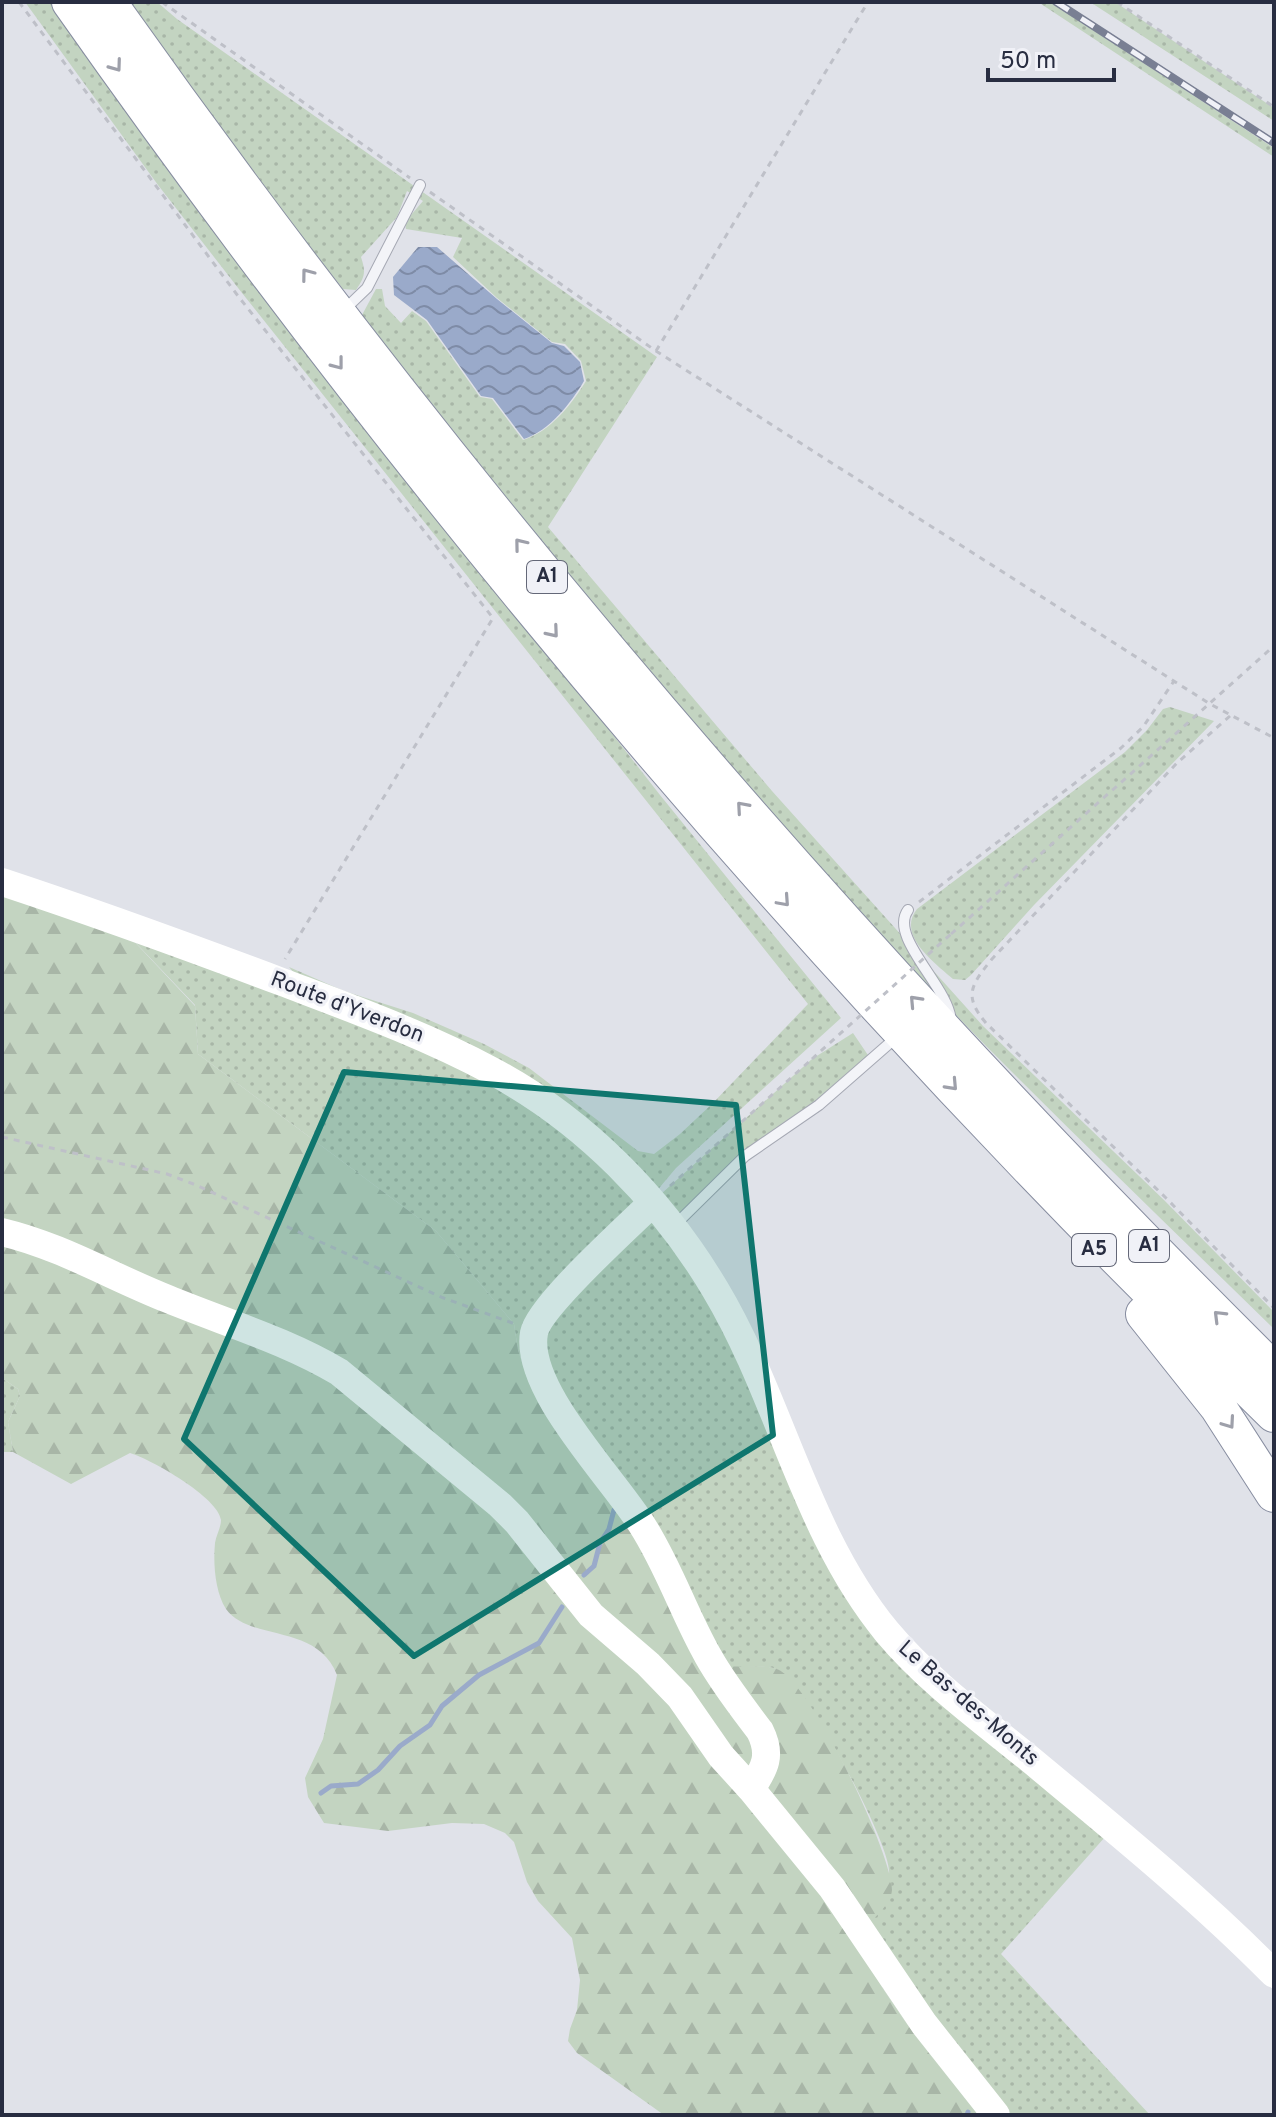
<svg xmlns="http://www.w3.org/2000/svg" width="1276" height="2117" viewBox="0 0 1276 2117" font-family="Overpass,sans-serif">
  <defs>
    <pattern id="grass-dots" width="8" height="8" patternUnits="userSpaceOnUse" patternTransform="scale(2)"><rect width="8" height="8" fill="#c3d4c1"/><path d="M2 2h.1M6 6h.1" fill="none" stroke="#a8b6a7" stroke-width="1.8" stroke-linecap="round"/></pattern>
    <pattern id="forest-firs" width="22" height="20" patternUnits="userSpaceOnUse" patternTransform="scale(2)"><rect width="22" height="20" fill="#c3d4c1"/><path d="M5 1l3.5 6h-7zM16 11l3.5 6h-7z" fill="#a8b6a7"/></pattern>
    <pattern id="water-waves" width="16" height="10" patternUnits="userSpaceOnUse" patternTransform="scale(2)"><rect width="16" height="10" fill="#9aaaca"/><path d="M0 5q4-4 8 0t8 0" fill="none" stroke="#7e8ba6"/></pattern>
  </defs>
  <rect width="100%" height="100%" fill="#e0e2e9"/>
  <path fill="url(#grass-dots)" d="M25,2H51L146,137L660,795L841,1018L676,1168L655,1193L606,1146L299,979L289,967L344,991L413,1013L484,1044L529,1068L638,1151L654,1154L680,1134L712,1104L808,1004L242,293L158,185Z
    M130,2H157L177,19L657,357L548,527L772,791L983,1026L1164,1200L1274,1312V1329C1122,1180 967,1034 825,875C664,694 511,506 362,315L376,289H382L385,306L401,323L412,311L426,321L480,397L492,399L523,440C550,432 572,404 586,381L581,361L565,344L552,342L497,298L453,257L462,238L406,229L405,222L423,201L407,191L397,217L361,257C366,272 365,277 356,290L343,289L281,211Z
    M1038,2H1050L1274,148V157Z
    M1090,2H1115L1274,108V121Z
    M1170,707L1214,721L1034,905L971,975L965,980L953,979C935,963 896,935 917,909L1125,752L1147,730L1163,709Z
    M113,919L463,1056L652,1202L812,1059L853,1033L872,1061L758,1147L673,1228L862,1599L1113,1828L1001,1954L1150,2115H979C935,2062 891,2009 859,1947C866,1930 887,1890 889,1874C893,1847 802,1677 776,1669C762,1664 737,1669 721,1666L528,1380L518,1350L514,1324L436,1231L198,1054L195,1005Z
    M2,1378L18,1389L20,1396L8,1422L13,1452H2Z"/>
  <path fill="url(#forest-firs)" d="M2,884L113,919L195,1006L198,1054L436,1231L514,1324L518,1350L528,1380L721,1666C736,1668 765,1664 777,1669C810,1681 892,1853 892,1890C891,1904 877,1914 869,1925C864,1931 862,1940 859,1947C891,2009 936,2062 979,2115H664L577,2053L568,2041L570,2029L577,2010L580,1980L572,1938L538,1901L527,1882L514,1842L505,1833L484,1824L452,1823L388,1831L324,1823L308,1797L305,1778L323,1739L337,1675C317,1623 250,1642 226,1609C215,1592 213,1563 215,1543C216,1535 221,1528 221,1520C219,1498 151,1459 130,1453L71,1484L13,1452L8,1422L20,1396L18,1389L2,1378Z"/>
  <path fill="url(#water-waves)" d="M418,247H437L497,299L552,343L564,346L580,362L584,381C571,403 549,431 524,439L493,398L481,396L427,320L394,295L393,277Z"/>
  <g fill="none" stroke-linecap="round" stroke-linejoin="round">
    <path stroke="#9aaaca" stroke-width="5" d="M584,1575L594,1566L600,1543L609,1529L614,1510
      M321,1793L331,1786L358,1784L378,1770L400,1746L430,1725L442,1706L479,1675L539,1643L562,1607
      M967,2115L968,2112"/>
    <defs>
      <path id="lane" d="M343,311L367,288L420,185
        M908,910C888,937 949,987 951,1021
        M674,1226L745,1156L819,1105L899,1035"/>
      <path id="highway" d="M70,2C426,508 830,983 1274,1414
        M108,2C455,493 847,948 1274,1371
        M1144,1314L1218,1407L1274,1494"/>
    </defs>
    <use href="#lane" stroke="#a5a8b3" stroke-width="12"/>
    <use href="#highway" stroke="#878da0" stroke-width="38"/>
    <path stroke="#bec0c8" stroke-width="3" stroke-dasharray="6 6" stroke-linecap="butt" d="M19,2L238,296L493,618L285,959
      M162,2L410,178
      M1117,2L1274,107
      M430,192L656,351L1210,704L1274,738
      M656,351L868,2
      M1230,716L1177,763L992,959C971,985 963,996 986,1023L1166,1198L1274,1308
      M919,902L1121,748L1143,727L1174,681
      M951,934L1274,646
      M2,1137L167,1174L196,1185L441,1297L515,1324
      M670,1186L812,1059"/>
    <use href="#lane" stroke="#f3f4f8" stroke-width="10"/>
    <path stroke="#fff" stroke-width="28" d="M2,882C96,913 189,947 282,982C353,1009 425,1035 492,1071C584,1120 662,1200 715,1289C781,1399 804,1531 887,1632C928,1681 982,1720 1031,1760C1114,1829 1198,1897 1274,1974
      M652,1203C629,1226 539,1306 534,1333C524,1389 613,1478 642,1525C669,1567 684,1614 708,1656C723,1683 742,1707 760,1731C772,1755 765,1768 751,1789
      M2,1232C61,1246 112,1277 168,1299C226,1323 285,1340 339,1372L500,1505L517,1522L591,1615L648,1664L680,1697L721,1756L751,1789L832,1888L924,2024L996,2115"/>
    <use href="#highway" stroke="#fff" stroke-width="36"/>
    <defs>
      <path id="rail" d="M1056,2L1274,143"/>
    </defs>
    <use href="#rail" stroke="#797f93" stroke-width="8"/>
    <use href="#rail" stroke="#f0f1f7" stroke-width="5" stroke-dasharray="15" stroke-linecap="butt"/>
    <path stroke="#bec0c8" stroke-width="3" stroke-dasharray="6 6" stroke-linecap="butt" d="M812,1059L951,934"/>
  </g>
  <defs><path id="oneway-chevron" d="M-2-3.5L2.5 0L-2 3.5" fill="none" stroke-width="1.6" stroke-linecap="round" stroke-linejoin="round" transform="scale(2)"/></defs>
  <g stroke="#9ea0aa">
    <use href="#oneway-chevron" transform="translate(116 66) rotate(54)"/>
    <use href="#oneway-chevron" transform="translate(307 274) rotate(-127)"/>
    <use href="#oneway-chevron" transform="translate(338 364) rotate(52)"/>
    <use href="#oneway-chevron" transform="translate(520 544) rotate(-129)"/>
    <use href="#oneway-chevron" transform="translate(553 632) rotate(50)"/>
    <use href="#oneway-chevron" transform="translate(742 807) rotate(-131)"/>
    <use href="#oneway-chevron" transform="translate(784 901) rotate(48)"/>
    <use href="#oneway-chevron" transform="translate(915 1001) rotate(-133)"/>
    <use href="#oneway-chevron" transform="translate(952 1085) rotate(47)"/>
    <use href="#oneway-chevron" transform="translate(1219 1316) rotate(-135)"/>
    <use href="#oneway-chevron" transform="translate(1229 1423) rotate(55)"/>
  </g>
  <path fill="#0f766e" fill-opacity="0.2" stroke="#0f766e" stroke-width="6" stroke-linejoin="round" d="M344,1072L736,1105L773,1435L414,1656L184,1439Z"/>
  <g text-anchor="middle" dominant-baseline="central" stroke-width="6" stroke-linejoin="round" paint-order="stroke">
    <g fill="#f0f1f7" stroke="#646878" stroke-width="2">
      <rect x="527" y="561" width="40" height="32" rx="6"/>
      <rect x="1129" y="1230" width="40" height="32" rx="6"/>
      <rect x="1072" y="1234" width="44" height="32" rx="6"/>
    </g>
    <g font-size="20" font-weight="bold" fill="#282d41">
      <text x="547" y="577">A1</text>
      <text x="1149" y="1246">A1</text>
      <text x="1094" y="1250">A5</text>
    </g>
    <g font-size="22" fill="#282d41" stroke="#f0f1f7">
      <text transform="translate(347 1008) rotate(21)">Route d'Yverdon</text>
      <text transform="translate(968 1704) rotate(41)">Le Bas-des-Monts</text>
    </g>
  </g>
  <rect width="1276" height="2117" fill="none" stroke="#282d41" stroke-width="8"/>
  <path d="M988 68v12h126v-12" fill="none" stroke="#282d41" stroke-width="4"/>
  <text x="1000" y="68" font-size="24" fill="#282d41" stroke="#f0f1f7" stroke-width="6" paint-order="stroke">50 m</text>
</svg>
